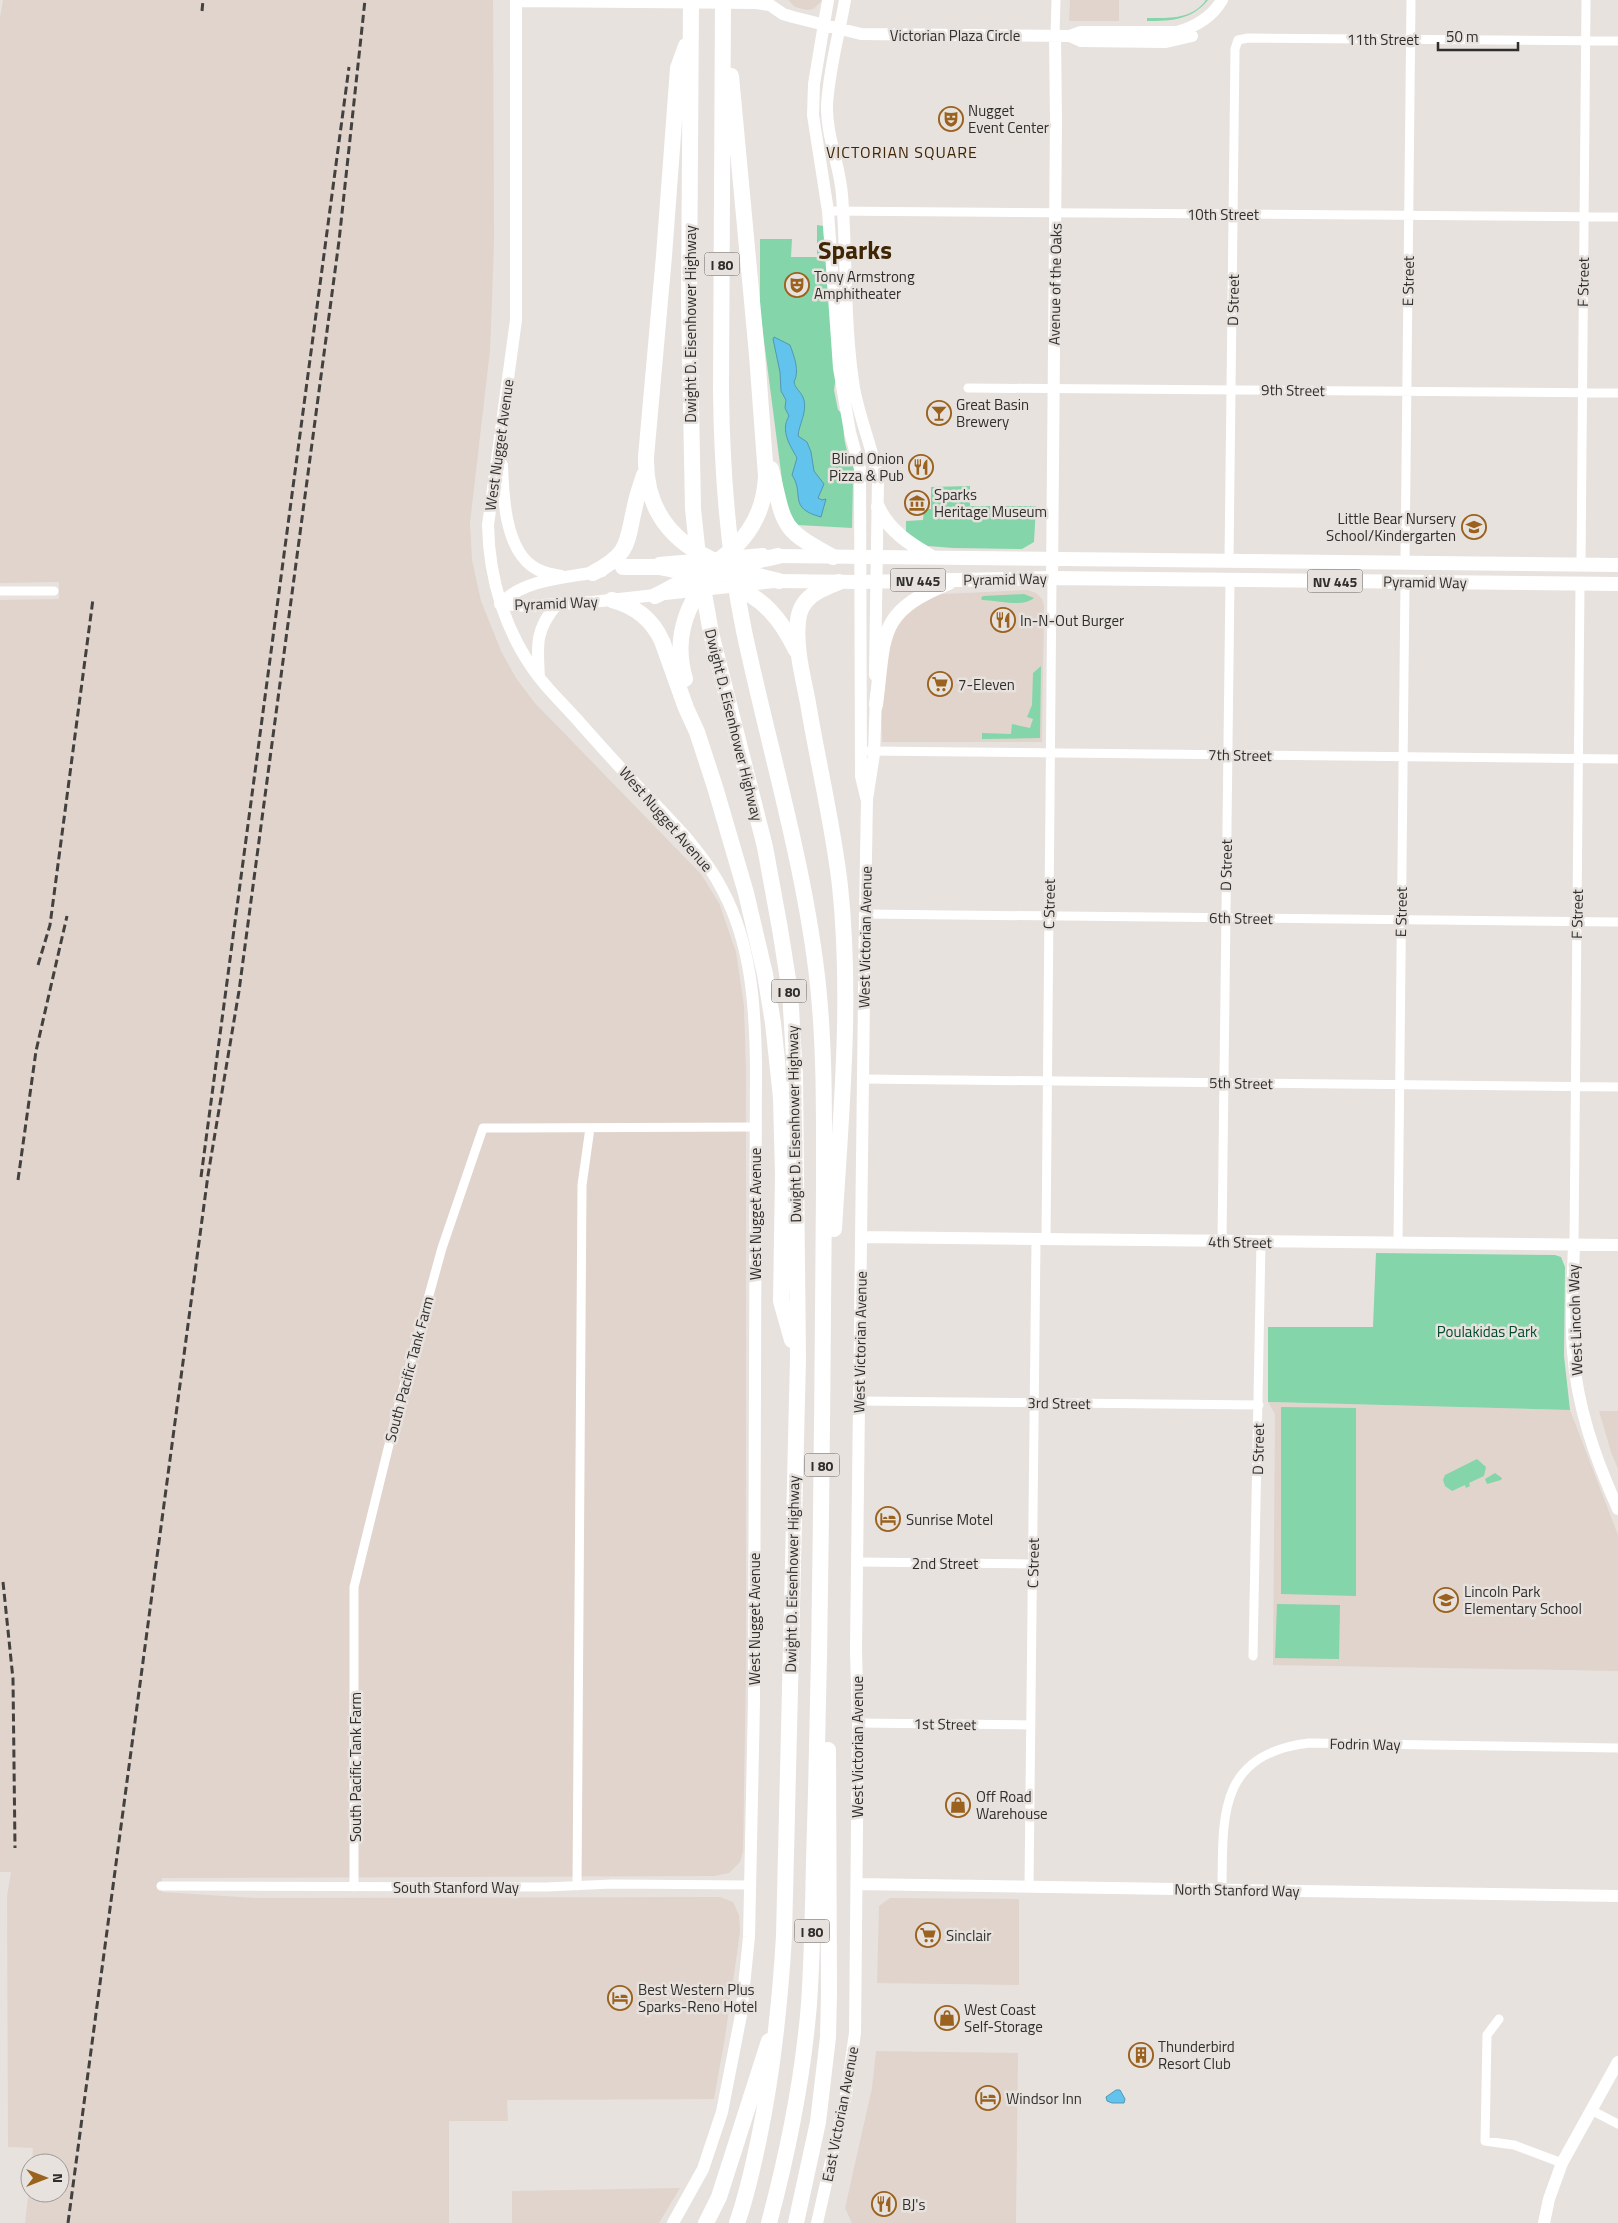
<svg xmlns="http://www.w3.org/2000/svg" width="1618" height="2223" viewBox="0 0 1618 2223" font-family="'Titillium Web',sans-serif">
  <rect width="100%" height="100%" fill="#e7e2de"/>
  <path fill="#e1d4cc" d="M3,0H493L494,238L492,301L490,350L470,523L472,560L481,601L501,651L516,678L534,702L701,874L719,903L736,952L744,1006L746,1071V1669L743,1852L740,1862L729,1873L714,1876L162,1878V1892L255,1898L720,1897L733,1902L739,1915L740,1932L725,2037L714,2099L507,2100L508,2121H449V2223H25L30,2179V2193H60V2163H32L33,2148L8,2147L7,1896L11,1872H0V600L59,599V582L0,583V17Z
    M788,0H822V1L813,9L807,10L795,7Z
    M1070,0H1119V21H1069Z
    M1028,590L1036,593L1042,599L1044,606L1042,742H882L881,707L890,639L904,614L932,596L943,594Z
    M1268,1402L1570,1410L1618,1535V1671L1273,1665L1275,1414Z
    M1599,1411H1618V1469L1611,1452Z
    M890,1898L1019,1899V1985L877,1983L879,1906Z
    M876,2051L1018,2053L1016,2223H852L845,2208L872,2088Z
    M680,2188L659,2223H512V2191Z"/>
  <path fill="#84d5a9" d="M1206,0H1208C1192,20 1171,21 1147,21V18C1168,18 1192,20 1206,0Z
    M817,225L823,226L836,376L834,390L838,410C847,417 843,427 844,436C845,447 850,461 856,469L853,479L852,528L798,525L793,522L785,503L760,310V239H792L791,257H817Z
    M970,486V506H1036L1034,542L1022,549L953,548L928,546L906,535V521L923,520L924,509H931V487Z
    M1024,594L1034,598C1022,608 996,600 982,600L981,598L983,596Z
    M1041,666L1040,738L982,739V733L1011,734L1012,724L1030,728L1033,719L1027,717L1032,705L1033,673Z
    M1376,1253L1555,1255L1561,1257L1565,1267L1564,1356L1570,1410L1268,1402V1327H1373Z
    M1281,1407L1356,1408V1596L1281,1594Z
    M1477,1459L1486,1467L1484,1476L1469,1483L1470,1486L1466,1488L1465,1485L1452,1491L1445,1486L1443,1480L1445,1475Z
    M1495,1473L1502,1478L1501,1480L1487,1484L1485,1479Z
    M1277,1604L1340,1605L1339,1659L1275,1658Z"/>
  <path fill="#62c4ed" stroke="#5397b3" d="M774,337L790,345C794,356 800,371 794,382C795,389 802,392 804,400C807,413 799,424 798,436L807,442L811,452L814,471L824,484L818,498L822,500L826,499L821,517C787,508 805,494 792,475L797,458C790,445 780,431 789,416L785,408L786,400L781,391L780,372L773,339Z
    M1116,2090H1120L1125,2099L1124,2103H1112L1107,2101L1106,2097Z"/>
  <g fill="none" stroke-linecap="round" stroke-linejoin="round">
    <path stroke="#fff" stroke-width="9" d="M1055,36L1056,0
      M828,211L1618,217
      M968,388L1618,393
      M1229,560L1235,49L1238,40L1248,38L1618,41
      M1405,562L1411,0
      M1581,564L1586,0
      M0,591H54
      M868,751L1618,759
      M865,914L1618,922
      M863,1079L1618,1087
      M1046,1240L1052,578
      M1222,1241L1230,579
      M1398,1243L1405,582
      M1574,1245L1580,583
      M859,1401L1259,1405
      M857,1562L1033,1564
      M1253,1656L1261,1242
      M858,1723L1031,1725
      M161,1886L546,1887L612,1884L751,1885
      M577,1886L582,1185L590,1128
      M354,1887V1587L399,1404L442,1248L483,1128L756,1127
      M1029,1887L1036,1240
      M1222,1890C1223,1817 1217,1754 1309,1743L1618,1748
      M1499,2019L1487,2035L1485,2141L1514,2145L1562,2163
      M1591,2110L1618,2124"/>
    <path stroke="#fff" stroke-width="12" d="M516,0V320L488,525C489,579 505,632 538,676C551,693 567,708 581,724C605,751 628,777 653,802C679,829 706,857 723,891C751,944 755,1004 756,1064L754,1702L749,1937L741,2015L722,2112L703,2169L673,2223
      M828,0L814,84L813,115L828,211L839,368L850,432L860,469L861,776L866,797
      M845,0C839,35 829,69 827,105C826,136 840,165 842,195C847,259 844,325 854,388C860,420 873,449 878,480L875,675
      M516,1L756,3L770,5L783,14L793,17L861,34L1070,36L1081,32H1177C1195,27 1212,17 1222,0
      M1070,36L1081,41L1166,42L1192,36
      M502,465C503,495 505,547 532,566C541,573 551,574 561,576
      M659,563L763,554
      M1052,578L1056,121L1055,36
      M500,604C525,578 568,578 602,571
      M500,604L527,606L592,602L774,582
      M539,677C537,645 535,630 557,604
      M861,1237L1618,1245
      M1574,1245C1573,1280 1570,1317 1573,1352C1577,1407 1595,1458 1618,1509
      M857,1884L1618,1896
      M817,2223L846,2095L855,2033L858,1723L856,1650L865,914L867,799L874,754L876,695
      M1544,2223L1549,2199L1562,2163L1618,2062"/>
    <path stroke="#fff" stroke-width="14" d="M878,507C889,531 910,544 932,557
      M778,556L1618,565
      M779,581L859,582L1052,578L1618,584
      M876,705C885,636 876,612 949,583"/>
    <path stroke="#fff" stroke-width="16" d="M691,0L689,303L693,509L699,565L711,633L765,847L780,929L790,992L795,1075L798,1358L784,1936C780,2004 773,2071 759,2138C753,2167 747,2195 737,2223
      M723,0L721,392C722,472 728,553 744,631C769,749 805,865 818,985C825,1053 824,1121 824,1189C824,1297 822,1405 821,1513C820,1618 818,1723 815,1828C813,1887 813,1946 809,2004C803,2078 788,2152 769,2223
      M686,46L678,68L664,256L646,457C644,539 710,566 779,581
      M771,469C785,526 779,528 833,557
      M623,567H659L700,575
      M593,573C631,553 626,543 635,506C637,495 641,485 644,475
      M730,585C763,597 781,619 796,650
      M655,596C709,568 763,546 766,476L757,355L731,76
      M612,600C635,606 652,619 662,641L686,708L697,732L715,787L746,893L765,974L773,1023L781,1098L783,1174L781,1301L792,1340
      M685,679C673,639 686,590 726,570C742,563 761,560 778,556
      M834,1229C841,1115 852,999 840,886C833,824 818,764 808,703C803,677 795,648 798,621C800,597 819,590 839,582
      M706,2223L719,2197L769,2041
      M796,2223L818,2122L828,2037L829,1993L828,1750"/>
    <path stroke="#43413f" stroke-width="3" stroke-dasharray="8 4" stroke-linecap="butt" d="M202,11L203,0
      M38,965L50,925L93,599
      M201,1177L349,67
      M18,1180L36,1051L67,916
      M3,1582L13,1679L15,1848
      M68,2223L208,1175L239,991L339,241L365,0"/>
  </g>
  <defs>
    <symbol id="theatre-ring" viewBox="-11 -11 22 22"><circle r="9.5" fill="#e7e2de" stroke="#9a621e" stroke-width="1.5"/><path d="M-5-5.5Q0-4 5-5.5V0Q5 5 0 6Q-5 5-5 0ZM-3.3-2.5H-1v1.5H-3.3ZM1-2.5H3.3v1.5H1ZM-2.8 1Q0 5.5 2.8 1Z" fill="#9a621e"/></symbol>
    <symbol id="bar-ring" viewBox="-11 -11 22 22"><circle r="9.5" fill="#e7e2de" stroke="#9a621e" stroke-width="1.5"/><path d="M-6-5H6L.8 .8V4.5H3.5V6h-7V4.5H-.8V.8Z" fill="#9a621e"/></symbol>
    <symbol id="restaurant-ring" viewBox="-11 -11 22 22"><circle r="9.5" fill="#e7e2de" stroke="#9a621e" stroke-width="1.5"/><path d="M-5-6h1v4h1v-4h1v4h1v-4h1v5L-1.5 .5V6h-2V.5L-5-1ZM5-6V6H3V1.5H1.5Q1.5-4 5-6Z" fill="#9a621e"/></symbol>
    <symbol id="museum-ring" viewBox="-11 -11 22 22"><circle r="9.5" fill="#e7e2de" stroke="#9a621e" stroke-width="1.5"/><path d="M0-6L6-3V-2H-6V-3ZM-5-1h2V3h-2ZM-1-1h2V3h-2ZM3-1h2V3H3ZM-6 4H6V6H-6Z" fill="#9a621e"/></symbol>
    <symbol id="school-ring" viewBox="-11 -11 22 22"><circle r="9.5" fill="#e7e2de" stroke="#9a621e" stroke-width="1.5"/><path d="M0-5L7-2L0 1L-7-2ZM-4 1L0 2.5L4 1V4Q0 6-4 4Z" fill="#9a621e"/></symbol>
    <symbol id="supermarket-ring" viewBox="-11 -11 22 22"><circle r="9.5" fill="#e7e2de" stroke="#9a621e" stroke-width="1.5"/><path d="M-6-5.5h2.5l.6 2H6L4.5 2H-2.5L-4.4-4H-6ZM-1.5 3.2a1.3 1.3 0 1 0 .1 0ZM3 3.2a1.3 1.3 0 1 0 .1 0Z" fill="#9a621e"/></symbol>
    <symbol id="hotel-ring" viewBox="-11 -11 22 22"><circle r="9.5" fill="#e7e2de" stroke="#9a621e" stroke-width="1.5"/><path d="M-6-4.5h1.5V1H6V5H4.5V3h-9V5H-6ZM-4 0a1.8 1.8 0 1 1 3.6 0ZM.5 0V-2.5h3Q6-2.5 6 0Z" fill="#9a621e"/></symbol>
    <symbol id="shop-ring" viewBox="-11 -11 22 22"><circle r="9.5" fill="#e7e2de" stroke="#9a621e" stroke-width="1.5"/><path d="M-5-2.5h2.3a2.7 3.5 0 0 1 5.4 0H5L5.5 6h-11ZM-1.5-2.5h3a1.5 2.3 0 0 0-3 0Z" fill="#9a621e"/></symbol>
    <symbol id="building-ring" viewBox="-11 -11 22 22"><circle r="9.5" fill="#e7e2de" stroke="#9a621e" stroke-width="1.5"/><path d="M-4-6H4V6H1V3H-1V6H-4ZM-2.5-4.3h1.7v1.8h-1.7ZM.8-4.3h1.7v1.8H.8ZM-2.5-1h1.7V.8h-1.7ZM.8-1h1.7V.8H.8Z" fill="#9a621e"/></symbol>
  </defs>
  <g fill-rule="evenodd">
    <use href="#theatre-ring" x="937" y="105" width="28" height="28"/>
    <use href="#theatre-ring" x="783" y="271" width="28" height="28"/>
    <use href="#bar-ring" x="925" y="399" width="28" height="28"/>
    <use href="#restaurant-ring" x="907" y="453" width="28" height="28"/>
    <use href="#museum-ring" x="903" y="489" width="28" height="28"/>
    <use href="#school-ring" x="1460" y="513" width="28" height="28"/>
    <use href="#restaurant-ring" x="989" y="606" width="28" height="28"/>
    <use href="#supermarket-ring" x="926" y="670" width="28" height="28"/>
    <use href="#hotel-ring" x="874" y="1505" width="28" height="28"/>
    <use href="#school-ring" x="1432" y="1586" width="28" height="28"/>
    <use href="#shop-ring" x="944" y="1791" width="28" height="28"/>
    <use href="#supermarket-ring" x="914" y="1921" width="28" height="28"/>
    <use href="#hotel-ring" x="606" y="1984" width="28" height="28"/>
    <use href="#shop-ring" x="933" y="2004" width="28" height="28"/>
    <use href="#building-ring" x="1127" y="2041" width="28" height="28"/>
    <use href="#hotel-ring" x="974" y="2084" width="28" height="28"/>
    <use href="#restaurant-ring" x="870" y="2190" width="28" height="28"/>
  </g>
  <g text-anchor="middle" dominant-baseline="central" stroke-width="5" stroke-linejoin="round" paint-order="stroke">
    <g fill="#e7e2de" stroke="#686562" stroke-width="1">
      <rect x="704.5" y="252.5" width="35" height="23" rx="4"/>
      <rect x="890.5" y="568.5" width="55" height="23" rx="4"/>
      <rect x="1307.5" y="569.5" width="55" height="23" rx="4"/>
      <rect x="771.5" y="979.5" width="35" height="23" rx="4"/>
      <rect x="804.5" y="1453.5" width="35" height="23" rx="4"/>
      <rect x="794.5" y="1919.5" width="35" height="23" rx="4"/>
    </g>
    <g font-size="14" font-weight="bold" fill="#312f2d">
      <text x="722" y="264">I 80</text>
      <text x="918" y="580">NV 445</text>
      <text x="1335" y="581">NV 445</text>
      <text x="789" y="991">I 80</text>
      <text x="822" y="1465">I 80</text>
      <text x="812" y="1931">I 80</text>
    </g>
    <g font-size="15" fill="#312f2d" stroke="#e7e2de">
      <text x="955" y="35">Victorian Plaza Circle</text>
      <text x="1383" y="39">11th Street</text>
      <text x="1223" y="214">10th Street</text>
      <text transform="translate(1408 281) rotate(-89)">E Street</text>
      <text transform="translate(1583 282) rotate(-89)">F Street</text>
      <text transform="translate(1055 284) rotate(-89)">Avenue of the Oaks</text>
      <text transform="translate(1233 300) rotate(-89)">D Street</text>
      <text transform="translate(690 324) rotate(-90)">Dwight D. Eisenhower Highway</text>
      <text transform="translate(1293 390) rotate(1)">9th Street</text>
      <text transform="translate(499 445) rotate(-82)">West Nugget Avenue</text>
      <text transform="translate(1005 579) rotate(-1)">Pyramid Way</text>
      <text transform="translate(1425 582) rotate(1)">Pyramid Way</text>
      <text transform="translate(556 603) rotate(-2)">Pyramid Way</text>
      <text transform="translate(734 725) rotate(76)">Dwight D. Eisenhower Highway</text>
      <text transform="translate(1240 755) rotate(1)">7th Street</text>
      <text transform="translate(666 819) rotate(49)">West Nugget Avenue</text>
      <text transform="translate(1226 865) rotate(-89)">D Street</text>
      <text transform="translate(1049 904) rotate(-89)">C Street</text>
      <text transform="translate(1401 912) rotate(-89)">E Street</text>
      <text transform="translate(1577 914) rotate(-89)">F Street</text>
      <text transform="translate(1241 918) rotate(1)">6th Street</text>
      <text transform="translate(865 937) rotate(-89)">West Victorian Avenue</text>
      <text transform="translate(1241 1083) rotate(1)">5th Street</text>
      <text transform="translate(794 1124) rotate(-91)">Dwight D. Eisenhower Highway</text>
      <text transform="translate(755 1214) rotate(-90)">West Nugget Avenue</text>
      <text transform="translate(1240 1242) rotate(1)">4th Street</text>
      <text transform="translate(1575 1320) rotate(-92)">West Lincoln Way</text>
      <text transform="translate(860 1342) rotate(-89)">West Victorian Avenue</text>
      <text transform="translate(409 1369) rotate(-75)">South Pacific Tank Farm</text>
      <text transform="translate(1059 1403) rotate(1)">3rd Street</text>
      <text transform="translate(1258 1449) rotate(-89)">D Street</text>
      <text x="945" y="1563">2nd Street</text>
      <text transform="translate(1033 1563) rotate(-89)">C Street</text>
      <text transform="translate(792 1574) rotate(-89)">Dwight D. Eisenhower Highway</text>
      <text transform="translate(754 1619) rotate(-90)">West Nugget Avenue</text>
      <text transform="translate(945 1724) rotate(1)">1st Street</text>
      <text transform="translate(1365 1744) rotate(1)">Fodrin Way</text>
      <text transform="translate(857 1747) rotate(-90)">West Victorian Avenue</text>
      <text transform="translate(355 1767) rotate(-90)">South Pacific Tank Farm</text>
      <text x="456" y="1887">South Stanford Way</text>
      <text transform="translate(1237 1890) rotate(1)">North Stanford Way</text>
      <text transform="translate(840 2114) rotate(-79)">East Victorian Avenue</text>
    </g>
    <g font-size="15" fill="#312f2d" stroke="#e7e2de" text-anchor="start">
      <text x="968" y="110">Nugget<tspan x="968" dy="17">Event Center</tspan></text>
      <text x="814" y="276">Tony Armstrong<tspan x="814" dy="17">Amphitheater</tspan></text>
      <text x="956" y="404">Great Basin<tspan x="956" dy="17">Brewery</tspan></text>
      <text x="904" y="458" text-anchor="end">Blind Onion<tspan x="904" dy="17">Pizza &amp; Pub</tspan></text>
      <text x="934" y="494">Sparks<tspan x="934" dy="17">Heritage Museum</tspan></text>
      <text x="1456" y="518" text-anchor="end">Little Bear Nursery<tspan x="1456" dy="17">School/Kindergarten</tspan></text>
      <text x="1020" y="620">In-N-Out Burger</text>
      <text x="958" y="684">7-Eleven</text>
      <text x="906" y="1519">Sunrise Motel</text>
      <text x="1464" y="1591">Lincoln Park<tspan x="1464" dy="17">Elementary School</tspan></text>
      <text x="976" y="1796">Off Road<tspan x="976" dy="17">Warehouse</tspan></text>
      <text x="946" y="1935">Sinclair</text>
      <text x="638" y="1989">Best Western Plus<tspan x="638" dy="17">Sparks-Reno Hotel</tspan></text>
      <text x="964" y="2009">West Coast<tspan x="964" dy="17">Self-Storage</tspan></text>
      <text x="1158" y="2046">Thunderbird<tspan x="1158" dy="17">Resort Club</tspan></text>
      <text x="1006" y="2098">Windsor Inn</text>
      <text x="902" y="2204">BJ's</text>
    </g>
    <g font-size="15" fill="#004a2d" stroke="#e7e2de">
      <text x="1487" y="1331">Poulakidas Park</text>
    </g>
    <g font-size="16" letter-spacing="1" fill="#402505" stroke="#e7e2de">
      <text x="902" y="152">VICTORIAN SQUARE</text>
    </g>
    <g font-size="25" font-weight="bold" fill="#402505" stroke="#e7e2de">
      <text x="855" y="250">Sparks</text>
    </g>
  </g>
  <g transform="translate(45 2178) rotate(90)"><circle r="24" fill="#e7e2de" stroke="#9e9a97"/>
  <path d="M0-4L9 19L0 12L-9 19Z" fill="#9a621e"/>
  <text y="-8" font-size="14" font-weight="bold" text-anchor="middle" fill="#312f2d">N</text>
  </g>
  <path d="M1438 42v8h80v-8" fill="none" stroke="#312f2d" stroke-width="2.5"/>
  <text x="1446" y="42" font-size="15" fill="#312f2d" stroke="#e7e2de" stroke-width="4" paint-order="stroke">50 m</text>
</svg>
